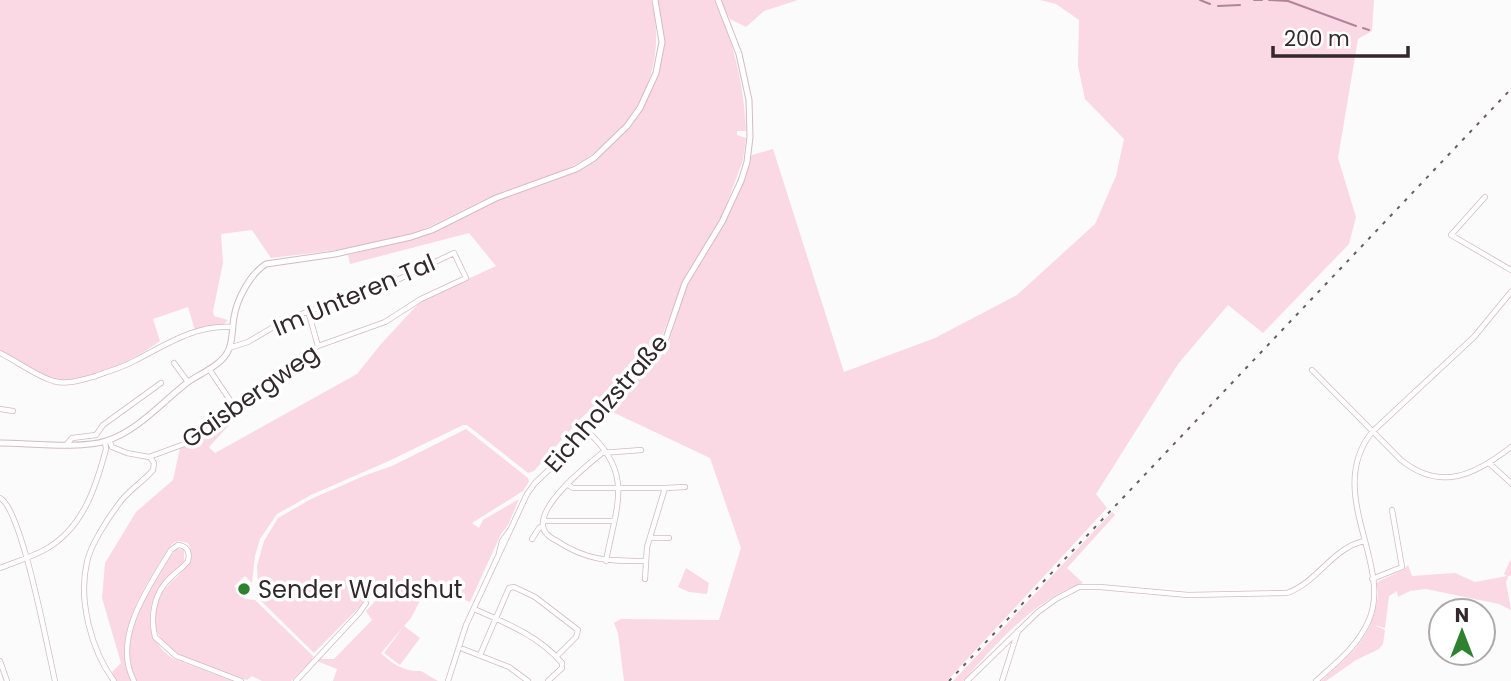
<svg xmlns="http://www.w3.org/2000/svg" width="1511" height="681" viewBox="0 0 1511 681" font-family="Poppins,sans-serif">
  <rect width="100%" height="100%" fill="#fbfbfb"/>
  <path fill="#fad8e4" d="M0,0H651C670,67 635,133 575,165C550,179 521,184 495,195C466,207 438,225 408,235C364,249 317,252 271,258L252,230L221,234L223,263L213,311L214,316L228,320L223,325L195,330L188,307L153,319L160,341C136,358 85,388 54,379C35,373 17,359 0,350Z
    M658,0H714C734,43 744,84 746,131H737V135L746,138L743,160L721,219L683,281L661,339L606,396L580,419L534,471L528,473L467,425H463L391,460L311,495L277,514L260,539L255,556L252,583L245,576L234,586L245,599L255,600L313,656L312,660L291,681H262L252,676L247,680C208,666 132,653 161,595C169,580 186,573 191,557L189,544C180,540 175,540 169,548C146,585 110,635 131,681H117L112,672L121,663L102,598L105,563L136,512L173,480L180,448L190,445L238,410L239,414L209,447L215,453L357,374L381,344L422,300L496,266L469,233L350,264L348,255L412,239L498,200L553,180L596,160L629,126L651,91L662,59L664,42Z
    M720,0H798L764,11L746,27L730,19Z
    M1040,0H1374L1372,31L1358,39L1338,158L1356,217L1349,244L1263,333L1228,305L1178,364L1096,494L1107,508L947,681H624L618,633L614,623L621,619L719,620L741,548L710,458L604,408L660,350L665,355L687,284L724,223L752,155L773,149L844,372L935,338L1017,295L1095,224L1116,176L1124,139L1085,99L1078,66L1079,20L1056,4Z
    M466,429L528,478L529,482L523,491L472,523L479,528L483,520L519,499L508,525L501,534L470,602L436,589H426L411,618L381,653C392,664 405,672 421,671L438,681H333L337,669L317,661L318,659H334L372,620L366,611L393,582L388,578L314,653L259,599L257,566L264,541L278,518L311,499L366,475L392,466Z
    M1112,512L1115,515L1067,568L1083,583C1073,587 1062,591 1053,597C1018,618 990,651 963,681H953Z
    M177,549L184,550V561C178,568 170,573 164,581C143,607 145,641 174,659L233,681H137C116,646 142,601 161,571C166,564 170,555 177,549Z
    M1511,559V576H1508L1506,582L1511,610L1499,604L1426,589L1410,591L1398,597L1397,591L1389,596L1385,628L1374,625L1385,630L1383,644L1379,649L1356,660L1326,681H1321C1346,659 1370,640 1376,606C1378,598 1379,591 1376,584L1379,581L1403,570L1408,565L1412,576L1455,573L1475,582L1507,576L1504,574Z
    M686,568L709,583L707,594L689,592L678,587Z
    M404,626L420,638L400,665L384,653Z"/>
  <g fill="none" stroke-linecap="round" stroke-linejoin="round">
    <path stroke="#b18596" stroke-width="2" d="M1200,0L1210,4
      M1254,0H1262
      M1269,0L1288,1L1356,26
      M1218,6L1240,5
      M1363,28L1369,30"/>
    <defs>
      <path id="street" d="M1485,197L1451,235L1511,270
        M308,311L318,346
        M0,353C17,361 34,375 53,381C67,385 82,380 96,376C109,371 124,367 136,360C167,344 197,324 233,327
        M174,363L188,382
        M209,369L236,409
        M1312,370L1401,460C1441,492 1475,475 1511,447
        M0,409L13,411
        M587,431C635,474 616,506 606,561
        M109,440L112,447L127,453L149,457L187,443L218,424L276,374L318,346L385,322L421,299L466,278L454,253L397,280L287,319L248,342L229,348
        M67,444L72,438L96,435L103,425L161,383
        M570,449C573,441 577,433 586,431
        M641,450L602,453C586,466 540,503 543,526C543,533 551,538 557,541C587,561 609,561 644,561
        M1490,464L1511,483
        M568,485L573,488H665L647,547L645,579
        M665,488L685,487
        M0,498C22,509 48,651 55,681
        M543,521H613
        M650,538H669
        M532,539L539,528L543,526
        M499,553L502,541L510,530
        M0,568C15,562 32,557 46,549C83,528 96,487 106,449L105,442
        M1372,579L1402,567L1392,510
        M474,609C506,623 539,636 562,663V668L548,681
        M463,649L509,667L528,681
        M480,655L509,588L514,587L535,597L578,630L576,637L557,656
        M0,661L7,681
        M114,681C91,650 78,600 87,562C90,546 108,518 118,505C127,491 142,483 153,470L154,463L150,457
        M134,681C111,638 150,585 171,550L178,545C188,546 190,553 188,561C183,568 177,571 171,577C154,592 150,616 155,637L176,656L241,681
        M296,681L359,613L366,603
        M448,681L466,625L527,494L535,483L580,440L608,401
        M967,681L1038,612L1056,599L1079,587H1100L1188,595L1287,593C1317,583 1332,548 1364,541
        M1002,681L1018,631
        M1316,681C1336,663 1358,646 1369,620C1393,564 1324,492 1372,432L1474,337L1511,292"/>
      <path id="secondary" d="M608,401L664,344L685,283L722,222L741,181L747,162L750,137L749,100L739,54L718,0
        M0,443C27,443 83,449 106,441C138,431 162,402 188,382C201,373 223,365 229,349C233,339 232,328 234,317C237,299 250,274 266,264L335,254L411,237L432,230L496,198L576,169L594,158L627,126L640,108L656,73L662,42L655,0"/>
    </defs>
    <use href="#street" stroke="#d5bac4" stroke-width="6"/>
    <use href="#secondary" stroke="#d5bac4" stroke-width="7"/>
    <use href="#street" stroke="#fff" stroke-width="4.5"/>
    <use href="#secondary" stroke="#fff" stroke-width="5"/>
    <path stroke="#665e61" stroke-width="2" stroke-dasharray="3.5 7" stroke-linecap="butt" d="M949,681L1511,89"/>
  </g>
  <circle fill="#2e822f" stroke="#fff" stroke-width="2.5" cx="244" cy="589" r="7"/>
  <g text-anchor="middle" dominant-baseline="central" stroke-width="7" stroke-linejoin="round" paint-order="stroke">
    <g font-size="24" fill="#33282c" stroke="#fff">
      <text transform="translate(354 295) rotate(-23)">Im Unteren Tal</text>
      <text transform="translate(250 396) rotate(-35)">Gaisbergweg</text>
      <text transform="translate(606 403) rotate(-49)">Eichholzstraße</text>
    </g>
    <g font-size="24" fill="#33282c" stroke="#fff" text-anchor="start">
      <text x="258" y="589">Sender Waldshut</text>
    </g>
  </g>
  <g transform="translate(1462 632)"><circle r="33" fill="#ffffff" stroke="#ada9ab" stroke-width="2"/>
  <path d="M0-5L12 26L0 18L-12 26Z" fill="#2e822f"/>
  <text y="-10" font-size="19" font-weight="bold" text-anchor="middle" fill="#33282c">N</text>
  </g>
  <path d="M1273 46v10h135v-10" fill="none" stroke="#33282c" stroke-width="3.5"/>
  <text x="1284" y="46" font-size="21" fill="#33282c" stroke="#ffffff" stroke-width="5" paint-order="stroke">200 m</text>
</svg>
